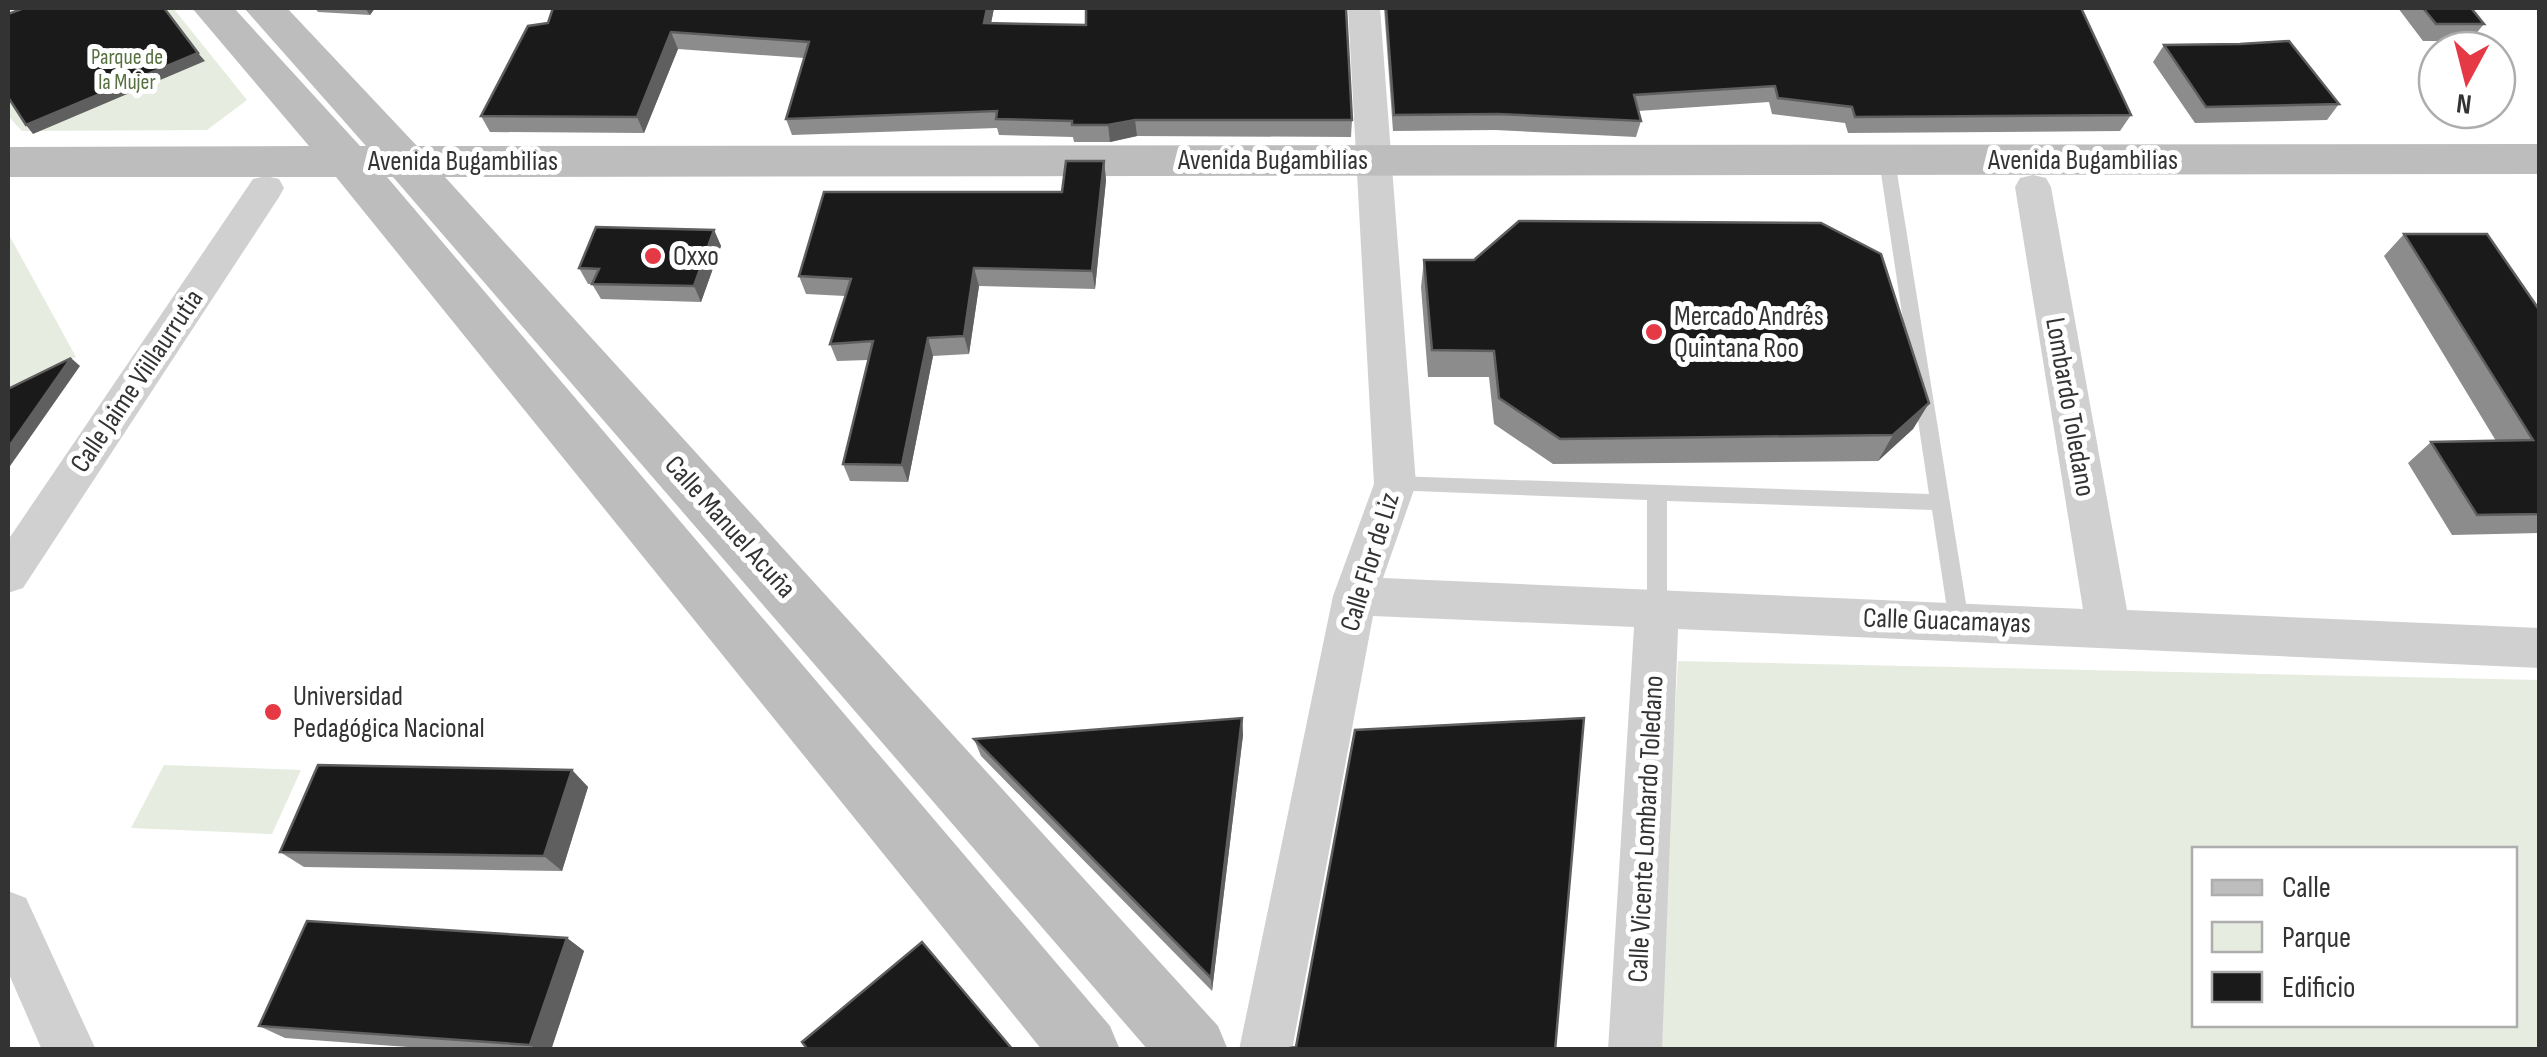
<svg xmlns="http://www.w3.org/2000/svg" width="2547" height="1057" viewBox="0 0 2547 1057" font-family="'Sofia Sans Condensed',sans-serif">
  <rect width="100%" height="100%" fill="#fff"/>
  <path fill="#e6ecdf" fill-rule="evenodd" d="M8,8H173L247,100L207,130L22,131L8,116Z
    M8,233L76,357L8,389Z
    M1678,661L2539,680V1049L1655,1050ZM2194,850H2514V1024H2194Z
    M164,765L301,770L272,834L131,828Z"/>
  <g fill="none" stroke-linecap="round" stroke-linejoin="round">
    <path fill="#d0d0d0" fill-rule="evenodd" d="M1887,154L1895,160L1969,622L1966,628L1959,631L1952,628L1949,622L1932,510L1667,501V609L1664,615L1657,618L1650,615L1647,609V500L1388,490L1385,484L1388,478L1395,476L1929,494L1879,160Z"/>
    <path fill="#d0d0d0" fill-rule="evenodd" d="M1348,8H1380L1416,484L1383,578L2083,609L2015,187L2020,178L2033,175L2046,178L2051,187L2127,610L2540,628V668L1678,629L1662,1050H1608L1634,627L1373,616L1292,1050H1239L1333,596L1374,484Z
      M266,176L279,179L284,188L279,197L23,588L8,593V540L253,179Z
      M8,891L26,898L96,1050H42L8,972Z"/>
    <path fill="#bdbdbd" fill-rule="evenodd" d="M192,8H234L360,146H366L244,8H287L417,146L2540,144V174L445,177L1218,1026L1228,1050H1148L393,177H387L1110,1026L1120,1050H1042L336,177H8V147L309,146Z"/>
  </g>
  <path fill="#8c8c8c" d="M315,8H375L370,15L318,12Z
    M994,8L991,23L1352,120L1351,137L1137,136L1110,142H1074L1073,137L999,135L997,128L792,135L786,119L804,58L678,49L644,133L490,132L481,116L528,26Z
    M1384,8H2081L2131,115L2120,131L1848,133L1845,123L1772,114L1769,102L1638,111L1641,121L1636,137L1495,130L1393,131Z
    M2398,8H2471L2484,24L2470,41H2423Z
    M2164,45L2339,104L2327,120L2195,123L2153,62Z
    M1104,161L1106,180L1095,289L979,286L969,354L933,356L908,482L850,481L843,464L868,360L837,361L830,344L845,296L806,294L799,276L1062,192Z
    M714,230L721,246L701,302L601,299L592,284H588L579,268Z
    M2404,234L2540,311V533L2452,535L2408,463L2431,442L2496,441L2384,256Z
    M1424,260L1929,403L1913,429L1878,461L1553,464L1494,424L1489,377H1428L1421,287Z
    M1242,718L1243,735L1212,991L981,756L974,739Z
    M572,770L588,787L562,871L304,867L280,852Z
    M567,938L584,951L551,1050H449L285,1038L259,1026Z"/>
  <path fill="#5f5f5f" d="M365,8H375L370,15Z
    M987,8H994L988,39L984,23Z
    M671,32L678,49L644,133L637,117Z
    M198,53L205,61L33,134L26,125Z
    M1135,120L1137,136L1110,142L1108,125Z
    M1104,161L1106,180L1095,289L1092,271Z
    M714,230L721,246L701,302L694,286Z
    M974,268L979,286L969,354L964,336Z
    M928,338L933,356L908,482L902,465Z
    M71,358L80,366L8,469V448Z
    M1929,403L1913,429L1878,461L1893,435Z
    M1242,718L1243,735L1212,991L1211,978Z
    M572,770L588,787L562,871L544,856Z
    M567,938L584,951L551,1050H537L530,1045Z"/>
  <path fill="#1a1a1a" stroke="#5f5f5f" stroke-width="2.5" d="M24,8H164L198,53L26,125L8,97V14Z
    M553,8H987L984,23L1086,25V8H1346L1352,120H1135L1108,125H1072V121L996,119L997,111L786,119L809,42L671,32L637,117L481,116L528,26L548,23Z
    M1386,8H2081L2131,115L1855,117L1852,107L1778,98L1775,86L1634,95L1641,121L1498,114L1394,115Z
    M2423,8H2471L2484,24H2436Z
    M2289,41L2339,104L2206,107L2164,45L2240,44Z
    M1066,161H1104L1092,271L974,268L964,336L928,338L902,465L843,464L873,341L830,344L851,279L799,276L824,192H1062Z
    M1519,221L1821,223L1881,254L1929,403L1893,435L1560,439L1499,398L1494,351L1432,350L1424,260H1474Z
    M596,227L714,230L694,286L592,284L599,269L579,268Z
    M2404,234H2487L2540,311V514L2477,515L2431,442L2533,440Z
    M71,358L8,448V389Z
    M1242,718L1211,978L974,739Z
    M1584,718L1555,1050H1278L1296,1047L1355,730Z
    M318,765L572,770L544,856L280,852Z
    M307,921L567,938L530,1045L259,1026Z
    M922,942L1013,1050H808L802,1042Z"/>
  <g fill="#e63946" stroke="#fff" stroke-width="4">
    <circle cx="653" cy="256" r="10"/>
    <circle cx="1654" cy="332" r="10"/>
    <circle cx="273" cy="712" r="10"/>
  </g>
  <g text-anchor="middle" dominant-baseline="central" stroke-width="10" stroke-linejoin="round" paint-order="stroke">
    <g font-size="22" fill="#56703f" stroke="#fff">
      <text x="127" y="57">Parque de<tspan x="127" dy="25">la Mujer</tspan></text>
    </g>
    <g font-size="28" fill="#333" stroke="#fff">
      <text x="1273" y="160">Avenida Bugambilias</text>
      <text x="2083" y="160">Avenida Bugambilias</text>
      <text x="463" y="161">Avenida Bugambilias</text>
      <text transform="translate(137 381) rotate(-56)">Calle Jaime Viillaurrutia</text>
      <text transform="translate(2070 407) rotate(80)">Lombardo Toledano</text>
      <text transform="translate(730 527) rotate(48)">Calle Manuel Acuña</text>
      <text transform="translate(1370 562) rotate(-73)">Calle Flor de Liz</text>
      <text transform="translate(1947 621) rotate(2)">Calle Guacamayas</text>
      <text transform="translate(1646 829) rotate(-87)">Calle Vicente Lombardo Toledano</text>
    </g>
    <g font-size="28" fill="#333" stroke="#fff" text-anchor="start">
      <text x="673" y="256">Oxxo</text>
      <text x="1674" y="316">Mercado Andrés<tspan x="1674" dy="32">Quintana Roo</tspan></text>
      <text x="293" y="696">Universidad<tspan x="293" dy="32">Pedagógica Nacional</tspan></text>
    </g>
  </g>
  <rect width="2547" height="1057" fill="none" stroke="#333333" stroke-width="20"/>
  <rect x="2192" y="847" width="325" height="180" fill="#ffffff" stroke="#adadad" stroke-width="2.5"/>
  <rect x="2212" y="880" width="50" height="15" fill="#bdbdbd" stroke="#adadad" stroke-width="2.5"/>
  <text x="2282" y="897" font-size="30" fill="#333333">Calle</text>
  <rect x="2212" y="922" width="50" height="30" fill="#e6ecdf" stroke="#adadad" stroke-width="2.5"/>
  <text x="2282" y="947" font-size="30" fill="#333333">Parque</text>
  <rect x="2212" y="972" width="50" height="30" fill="#1a1a1a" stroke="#adadad" stroke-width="2.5"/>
  <text x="2282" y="997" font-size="30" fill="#333333">Edificio</text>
  <g transform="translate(2467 80) rotate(187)"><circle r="48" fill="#ffffff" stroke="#adadad" stroke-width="2.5"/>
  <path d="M0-8L18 38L0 25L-18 38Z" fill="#e63946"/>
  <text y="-15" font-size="28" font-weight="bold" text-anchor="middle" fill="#333333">N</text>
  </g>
</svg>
